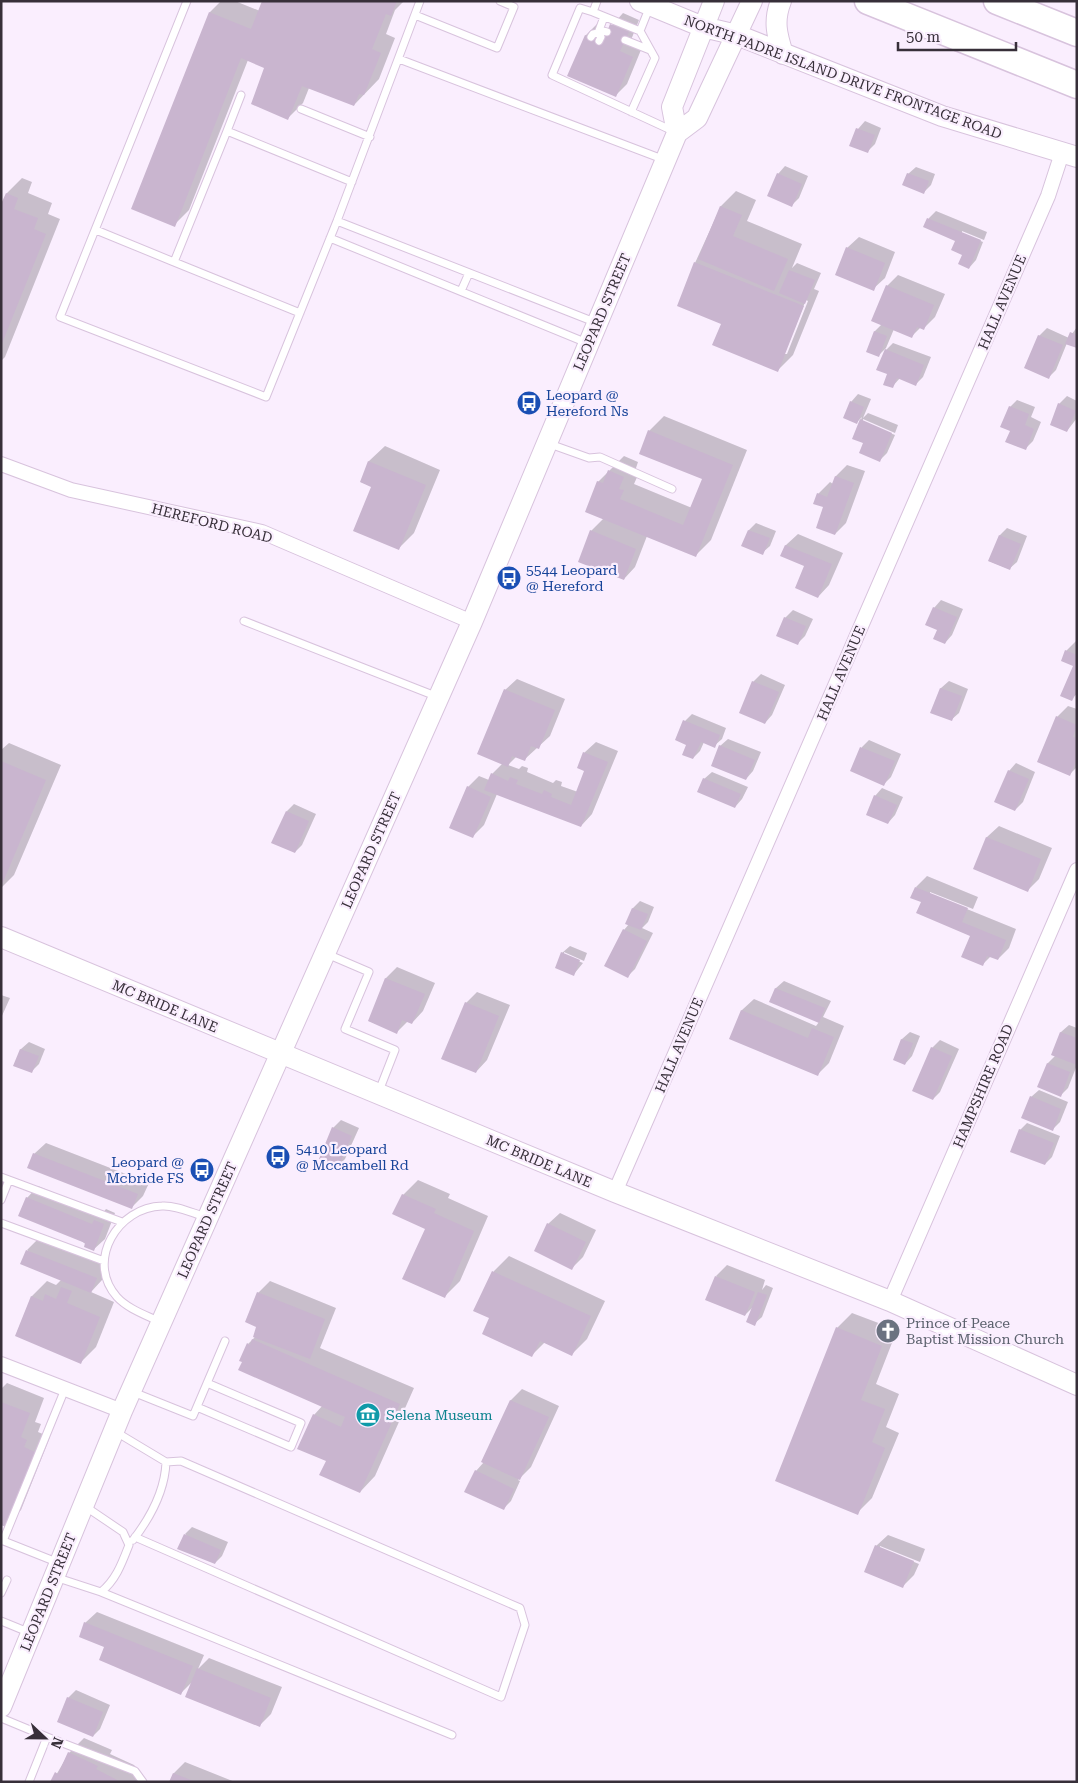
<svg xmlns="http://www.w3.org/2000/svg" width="1078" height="1783" viewBox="0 0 1078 1783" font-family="'Roboto Serif',serif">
  <rect width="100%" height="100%" fill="#faeefe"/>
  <path fill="#0003" fill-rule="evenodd" d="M221,1H235L260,11L263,1H404L395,10L386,34L395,38L379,79L354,105L309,88L303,103L288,118L266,68L248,60L189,210L174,225L133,208L210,12Z
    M623,13L639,20L631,40L643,45L627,84L616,95L569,75L586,35L597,24L609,29Z
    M865,121L881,128L875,144L867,152L851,145L858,129Z
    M785,166L808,176L799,198L791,206L778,174Z
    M916,167L935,174L931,185L924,192L908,174Z
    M22,178L32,182L28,193L52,203L48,214L60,219L5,357L1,361V208L7,193Z
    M736,191L756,200L747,221L802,244L792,268L797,263L821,273L814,289L819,291L793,355L778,370L723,323L695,263L721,206ZM806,300L808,301L787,354H784Z
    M936,211L987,232L984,240L962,231V233L983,242L976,260L969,268L957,240L925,227L929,218Z
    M859,237L895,252L885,278L873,289L847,248Z
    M898,275L945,294L935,317L924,328L921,327L912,336L894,329L886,348L878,356L867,351L875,331L882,324L887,286Z
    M1077,327V347L1067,343L1056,370L1049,377L1039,336L1047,328L1069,338Z
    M893,343L931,357L923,377L916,384L900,378L892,387L886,350Z
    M858,394L871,399L863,418L868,413L898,425L895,433L863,419V422L895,435L887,453L880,460L864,443L854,438L862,417L857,422L851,402Z
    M1067,396L1077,401V418L1067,431L1051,424L1059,404Z
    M1017,400L1035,407L1031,417L1041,422L1033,441L1026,448L1012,430L1010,407Z
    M664,416L747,450L711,540L696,555L647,536L635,567L624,579L591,531L604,518L598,482L624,456L638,462L634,474L638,475L634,484L692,508L703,479L649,431Z
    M385,446L440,470L414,533L399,548L373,487L361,482L369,461Z
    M847,465L865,471L846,523L835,534L818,494L830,482L833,484L836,476Z
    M756,523L776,531L770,546L762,553L743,546L749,530Z
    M1007,528L1027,536L1017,562L1009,569L989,561L1000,535Z
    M798,534L843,553L829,585L818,597L806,565L782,555L786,545Z
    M941,600L963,609L952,635L945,643L934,608Z
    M793,610L813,619L805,636L798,643L785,618Z
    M1077,640V694L1071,699L1074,665L1066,651Z
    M761,674L785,685L772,715L765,723L753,682Z
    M517,679L565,699L550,736L525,759L517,756L508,765L519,769L522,766L528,768L527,772L553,783L556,780L562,782L561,786L578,792L586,771L584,753L596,742L618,751L592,814L581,826L497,794L484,825L473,836L468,787L479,776L489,780L492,774L503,763L505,690Z
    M949,681L968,689L959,713L951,720L932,712L941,688Z
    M1068,706L1077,709V767L1069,775L1057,717Z
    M692,714L726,728L722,739L714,746L704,742L700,751L693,758L688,744L685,721Z
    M728,739L761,752L753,771L746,779L720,746Z
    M869,740L901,754L891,777L884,784L852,771L862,747Z
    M9,743L61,765L14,875L1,888V750Z
    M1016,763L1035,772L1023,802L1015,810L1009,771Z
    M712,772L748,787L742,799L735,807L704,779Z
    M882,788L903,797L895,815L888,823L875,796Z
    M294,804L316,814L302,845L295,852L287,811Z
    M999,826L1052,848L1039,879L1028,890L975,869L987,837Z
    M927,876L978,897L973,909L930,892V894L1016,929L1009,948L998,959L991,956L982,965L972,935L923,902L916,887Z
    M640,901L654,907L648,922L642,928L653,933L635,969L627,977L624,930L629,924L633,908Z
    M570,946L587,953L584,961L564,952V955L583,963L574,974L562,953Z
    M397,967L435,983L423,1011L412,1023L408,1021L397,1032L369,1021L386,978Z
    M784,981L831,1001L823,1017L844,1026L829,1063L817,1075L731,1038L742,1010L754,999L816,1026L819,1022L771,1002L776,988Z
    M477,992L510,1005L487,1060L476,1072L466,1003Z
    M1,995L10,998L1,1018Z
    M1069,1025L1077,1028V1065L1068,1088L1061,1095L1039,1087L1048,1063L1056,1055L1053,1054L1061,1032Z
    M910,1032L920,1036L912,1056L905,1064L902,1039Z
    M940,1040L959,1049L940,1092L933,1099L932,1048Z
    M29,1042L45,1049L39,1064L31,1072L15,1065L21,1049Z
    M1039,1090L1068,1102L1060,1122L1052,1130L1031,1097Z
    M341,1120L359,1128L345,1159L338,1166L333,1128Z
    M1027,1123L1060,1136L1052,1157L1045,1164L1020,1130Z
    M46,1143L149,1183L143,1196L132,1207L34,1154Z
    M1,1174L7,1176L1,1191Z
    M418,1180L450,1194L448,1198L488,1216L460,1281L445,1296L426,1228L403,1195Z
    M38,1186L103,1213L106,1209L115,1213L105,1239L93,1250L27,1198Z
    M560,1213L596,1230L583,1257L572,1268L548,1224Z
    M38,1239L108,1267L102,1280L91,1292L114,1302L96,1347L81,1362L16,1335L32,1296L47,1281L56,1285L62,1279L27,1250Z
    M509,1256L605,1301L587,1339L572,1354L545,1342L531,1356L491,1318L475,1310L494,1271Z
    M727,1265L765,1280L762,1290L766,1285L773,1288L762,1317L754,1324L753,1307L745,1315L716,1276Z
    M270,1281L336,1308L320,1348L414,1388L375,1476L360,1492L327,1460L314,1415L323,1405L248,1344L255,1337L258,1326V1293Z
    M852,1313L897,1330L876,1384L899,1394L886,1427L899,1433L872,1498L857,1513L837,1328Z
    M7,1383L44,1398L35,1422L41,1424L38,1432L50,1437L21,1510L6,1525L1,1523V1389Z
    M522,1389L559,1406L531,1467L518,1480L520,1481L511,1501L503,1509L476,1471L484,1462L511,1400Z
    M192,1527L228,1542L222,1556L215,1563L185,1534Z
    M888,1535L925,1549L920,1562L880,1546V1548L919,1564L914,1575L903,1586L876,1546Z
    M97,1612L204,1655L198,1669L209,1658L282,1687L271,1714L260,1725L193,1681L181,1693L106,1647L85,1623Z
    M76,1690L110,1705L100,1729L93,1736L68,1698Z
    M84,1738L112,1750L110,1754L134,1765L148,1782H52L69,1753Z
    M185,1762L235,1782H170L174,1773Z"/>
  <path fill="#c9b5cf" d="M262,1H397L391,16L386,14L372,49L381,53L364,95L359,94L354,106L302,86L288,120L251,104L264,68L241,58L175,227L131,209L209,12L251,29Z
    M610,24L629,32L620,51L633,57L616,97L567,76L585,35L603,42Z
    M856,128L875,135L868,153L849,146Z
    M777,173L802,184L792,207L767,196Z
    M907,173L929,181L924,194L902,185Z
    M6,193L18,198L14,209L38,218L34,229L46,234L1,346V204Z
    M720,206L742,215L733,236L788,259L774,291L698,259Z
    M927,218L981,240L969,269L958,264L962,255L951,250L955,241L923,227Z
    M846,247L885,263L874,291L835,275Z
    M694,262L804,306L778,372L712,345L721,324L677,306Z
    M789,270L815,280L805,304L779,293Z
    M886,285L934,305L924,330L917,327L912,338L871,321Z
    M874,331L887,336L879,357L866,352Z
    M1070,332L1077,335V348L1065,344Z
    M1038,335L1063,345L1049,379L1024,368Z
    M885,349L924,365L916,386L897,378L893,388L883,385L887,374L876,370Z
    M850,401L864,407L857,424L843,418Z
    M1058,403L1076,411L1067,432L1050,425Z
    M1009,406L1029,414L1025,425L1034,429L1026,450L1005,442L1010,431L1000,427Z
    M860,419L892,433L880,462L859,453L863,443L852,439Z
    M648,430L733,465L696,557L585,512L597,481L603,483L608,470L624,477L619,489L624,490L620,499L683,525L702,479L639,454Z
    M368,461L426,485L399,550L353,531L371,487L360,482Z
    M835,476L854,483L835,535L816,528L823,507L813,504L817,493L827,497Z
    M590,530L636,549L624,580L578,562Z
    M748,530L770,538L763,555L741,546Z
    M999,535L1021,544L1010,570L988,561Z
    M785,545L832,564L818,598L795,588L804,566L780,556Z
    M933,607L957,617L945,644L933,639L937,630L925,625Z
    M784,617L806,626L798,645L776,636Z
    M1065,650L1077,655V691L1072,701L1060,696L1073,666L1061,661Z
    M752,681L779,692L765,724L739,713Z
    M940,688L962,696L952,721L930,713Z
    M504,689L555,710L539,749L531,746L525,761L512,756L508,767L477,754Z
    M1056,716L1077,725L1073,737L1077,738V759L1070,776L1037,762Z
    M683,720L720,735L715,748L701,742L693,759L682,755L686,745L675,740Z
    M719,745L755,760L746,780L711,766Z
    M860,747L895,761L884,786L850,771Z
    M583,752L608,762L581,827L484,790L491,773L508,781L510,777L518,780L516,784L542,794L544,790L552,794L551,797L571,805L584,771L577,768Z
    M1,761L46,780L1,887Z
    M1008,770L1029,779L1015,811L994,802Z
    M703,778L741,794L735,808L697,792Z
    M467,786L491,797L473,838L449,828Z
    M874,795L897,805L888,824L866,815Z
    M286,811L309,821L295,853L271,843Z
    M986,837L1041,859L1028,892L973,869Z
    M915,887L968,908L962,922L1006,940L998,960L987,956L983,966L961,957L970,936L916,913L921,902L910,898Z
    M632,908L648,914L641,930L625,924Z
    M623,929L647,941L628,978L604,966Z
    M561,952L580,960L574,976L555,968Z
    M385,978L425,994L412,1024L402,1020L397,1034L368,1021Z
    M775,988L825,1008L819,1023L769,1002Z
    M465,1002L499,1016L476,1073L441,1059Z
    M741,1010L808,1038L812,1028L834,1037L818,1076L729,1039Z
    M1060,1032L1077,1038V1065L1051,1055Z
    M901,1039L913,1043L905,1065L893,1060Z
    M931,1047L952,1056L933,1100L912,1091Z
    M20,1049L39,1056L32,1073L13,1066Z
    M1047,1063L1070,1072L1061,1097L1037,1087Z
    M1030,1096L1061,1109L1053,1131L1021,1118Z
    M332,1127L352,1136L338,1167L319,1159Z
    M1019,1129L1054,1143L1045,1165L1010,1152Z
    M33,1153L138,1194L132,1209L27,1168Z
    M402,1194L436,1209L434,1213L474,1231L445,1298L402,1279L425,1229L392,1214Z
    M26,1197L92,1224L94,1220L104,1224L94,1251L84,1247L85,1243L18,1216Z
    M547,1223L586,1242L572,1270L534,1251Z
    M26,1250L97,1278L91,1293L20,1264Z
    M492,1271L591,1316L572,1356L540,1341L532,1357L482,1334L489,1318L473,1311Z
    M715,1276L755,1292L745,1316L705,1300Z
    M61,1287L72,1291L67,1303L100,1317L81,1364L15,1336L31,1296L43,1301L45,1294L56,1299Z
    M257,1292L325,1319L310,1359L253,1337L256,1327L245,1322Z
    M758,1292L767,1295L755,1326L746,1322Z
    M836,1327L882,1346L861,1400L885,1409L872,1442L885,1448L858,1515L775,1481Z
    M252,1339L400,1404L360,1493L319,1475L326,1461L297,1449L313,1414L341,1427L345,1417L238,1370L242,1362L239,1361L247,1343L250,1345Z
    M510,1400L549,1417L520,1480L481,1462Z
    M1,1402L30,1413L21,1437L27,1440L24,1447L35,1452L6,1527L1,1525Z
    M475,1470L514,1489L504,1510L464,1492Z
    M184,1534L221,1550L215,1564L177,1549Z
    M875,1545L914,1561L903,1588L864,1572Z
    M84,1622L193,1666L181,1695L99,1660L104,1647L79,1637Z
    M197,1668L271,1698L260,1727L185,1697Z
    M67,1697L103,1712L93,1737L57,1722Z
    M68,1752L98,1766L96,1769L121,1782H50L55,1772L58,1774Z
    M173,1773L196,1782H169Z"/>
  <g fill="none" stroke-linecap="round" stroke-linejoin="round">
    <defs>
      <path id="lane" d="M187,1L60,317L266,397L337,221L420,1
        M597,1L593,12L580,8L552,75L673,131
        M593,12L640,31
        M415,15L497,48L514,7L500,1
        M599,30L607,32
        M591,37L593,34L598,33
        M625,40L650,50
        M599,41L601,37L598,33L604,17
        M399,59L665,160
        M301,109L370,137
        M631,112L655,58L640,31L650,6
        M227,131L241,95
        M337,221L597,323
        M96,230L174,262
        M330,238L587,343
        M461,291L469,273
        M300,313L174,262L227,131L352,182
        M547,443L589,458L600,457L672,489
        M244,621L438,697
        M327,954L369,972L345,1029L395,1050L379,1091
        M1,1177L122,1222
        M1,1200L9,1180
        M1,1223L104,1261
        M160,1322C146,1315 128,1309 117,1297C85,1261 118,1207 162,1206C176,1205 192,1213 206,1217
        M133,1392L193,1416L225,1341
        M197,1407L291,1447L301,1423L207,1383
        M116,1432L166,1462C165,1490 150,1518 133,1540
        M135,1537L501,1697L525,1625L520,1608L181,1461L166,1462
        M1,1540L59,1563
        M3,1541L65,1389
        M55,1577L101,1592C116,1580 122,1563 129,1545L123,1532L86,1507
        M101,1592L452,1735
        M1,1593L7,1580
        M1,1621L28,1632
        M1,1718L47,1737
        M29,1782L47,1737L135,1771L143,1782"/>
      <path id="street" d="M1,464L71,490L262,532L472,622
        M615,1192L1048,196L1062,153
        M890,1301L1077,870
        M1,1364L122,1411"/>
      <path id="secondary" d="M640,1L703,27L737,35L942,116L1077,157
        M781,1C773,21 777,35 783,54
        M677,133L672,107L714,1
        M1,937L615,1192L890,1301L1077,1385
        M1,1707L122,1411L472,622L677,133L697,118L752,1"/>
      <path id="highway" d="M868,1L1077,85
        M997,1L1077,33"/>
    </defs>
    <use href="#lane" stroke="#d8c3dd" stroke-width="9"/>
    <use href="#street" stroke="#d8c3dd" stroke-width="16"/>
    <use href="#secondary" stroke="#d8c3dd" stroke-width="22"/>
    <use href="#highway" stroke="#d8c3dd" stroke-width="29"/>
    <use href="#lane" stroke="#fff" stroke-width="7"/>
    <use href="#street" stroke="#fff" stroke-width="14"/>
    <use href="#secondary" stroke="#fff" stroke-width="20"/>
    <use href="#highway" stroke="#fff" stroke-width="26"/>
  </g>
  <defs>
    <symbol id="bus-disc" viewBox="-11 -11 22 22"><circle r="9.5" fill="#1a4fb4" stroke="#faeefe"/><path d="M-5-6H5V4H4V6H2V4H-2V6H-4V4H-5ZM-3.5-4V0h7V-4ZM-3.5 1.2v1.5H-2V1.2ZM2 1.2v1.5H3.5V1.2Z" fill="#fff"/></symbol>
    <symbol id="church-disc" viewBox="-11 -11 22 22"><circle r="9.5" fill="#6b7280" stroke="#faeefe"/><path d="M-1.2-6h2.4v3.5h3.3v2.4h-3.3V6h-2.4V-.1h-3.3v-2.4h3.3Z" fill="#fff"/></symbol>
    <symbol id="museum-disc" viewBox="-11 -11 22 22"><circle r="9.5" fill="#0f9aa8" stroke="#faeefe"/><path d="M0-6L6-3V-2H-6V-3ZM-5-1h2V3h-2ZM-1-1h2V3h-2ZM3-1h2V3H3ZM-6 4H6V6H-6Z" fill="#fff"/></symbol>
  </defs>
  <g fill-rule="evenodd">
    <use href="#bus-disc" x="515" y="389" width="28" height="28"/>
    <use href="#bus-disc" x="495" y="564" width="28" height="28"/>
    <use href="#bus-disc" x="264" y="1143" width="28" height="28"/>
    <use href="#bus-disc" x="188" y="1156" width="28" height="28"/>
    <use href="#church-disc" x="874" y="1317" width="28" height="28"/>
    <use href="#museum-disc" x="354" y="1401" width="28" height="28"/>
  </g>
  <g text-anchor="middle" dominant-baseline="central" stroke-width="4.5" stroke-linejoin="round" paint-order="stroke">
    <g font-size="14" fill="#372f39" stroke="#faeefe">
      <text transform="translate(843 77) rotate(20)">NORTH PADRE ISLAND DRIVE FRONTAGE ROAD</text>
      <text transform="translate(1002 302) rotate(-67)">HALL AVENUE</text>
      <text transform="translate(602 312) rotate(-67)">LEOPARD STREET</text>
      <text transform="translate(212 523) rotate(14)">HEREFORD ROAD</text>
      <text transform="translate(841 673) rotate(-67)">HALL AVENUE</text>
      <text transform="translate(371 850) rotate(-66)">LEOPARD STREET</text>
      <text transform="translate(165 1006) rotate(23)">MC BRIDE LANE</text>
      <text transform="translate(679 1045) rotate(-67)">HALL AVENUE</text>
      <text transform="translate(983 1086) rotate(-67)">HAMPSHIRE ROAD</text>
      <text transform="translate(539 1161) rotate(23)">MC BRIDE LANE</text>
      <text transform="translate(207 1220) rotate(-66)">LEOPARD STREET</text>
      <text transform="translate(48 1592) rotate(-68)">LEOPARD STREET</text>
    </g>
    <g font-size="14" fill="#164399" stroke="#faeefe" text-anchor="start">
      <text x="546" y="395">Leopard @<tspan x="546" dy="16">Hereford Ns</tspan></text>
      <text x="526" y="570">5544 Leopard<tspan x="526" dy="16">@ Hereford</tspan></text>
      <text x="296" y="1149">5410 Leopard<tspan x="296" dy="16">@ Mccambell Rd</tspan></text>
      <text x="184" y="1162" text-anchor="end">Leopard @<tspan x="184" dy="16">Mcbride FS</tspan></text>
    </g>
    <g font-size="14" fill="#5b616d" stroke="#faeefe" text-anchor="start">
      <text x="906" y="1323">Prince of Peace<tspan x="906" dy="16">Baptist Mission Church</tspan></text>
    </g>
    <g font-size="14" fill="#0d838f" stroke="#faeefe" text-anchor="start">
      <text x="386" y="1415">Selena Museum</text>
    </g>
  </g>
  <rect width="1078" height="1783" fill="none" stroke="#372f39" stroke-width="5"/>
  <g transform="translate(45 1738) rotate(112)" stroke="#faeefe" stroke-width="4" paint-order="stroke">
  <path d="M0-4L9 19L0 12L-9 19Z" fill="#372f39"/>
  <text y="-8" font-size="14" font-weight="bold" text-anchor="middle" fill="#372f39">N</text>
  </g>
  <path d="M898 42v8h118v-8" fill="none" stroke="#372f39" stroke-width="2.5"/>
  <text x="906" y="42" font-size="15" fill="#372f39" stroke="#faeefe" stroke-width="4" paint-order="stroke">50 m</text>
</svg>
